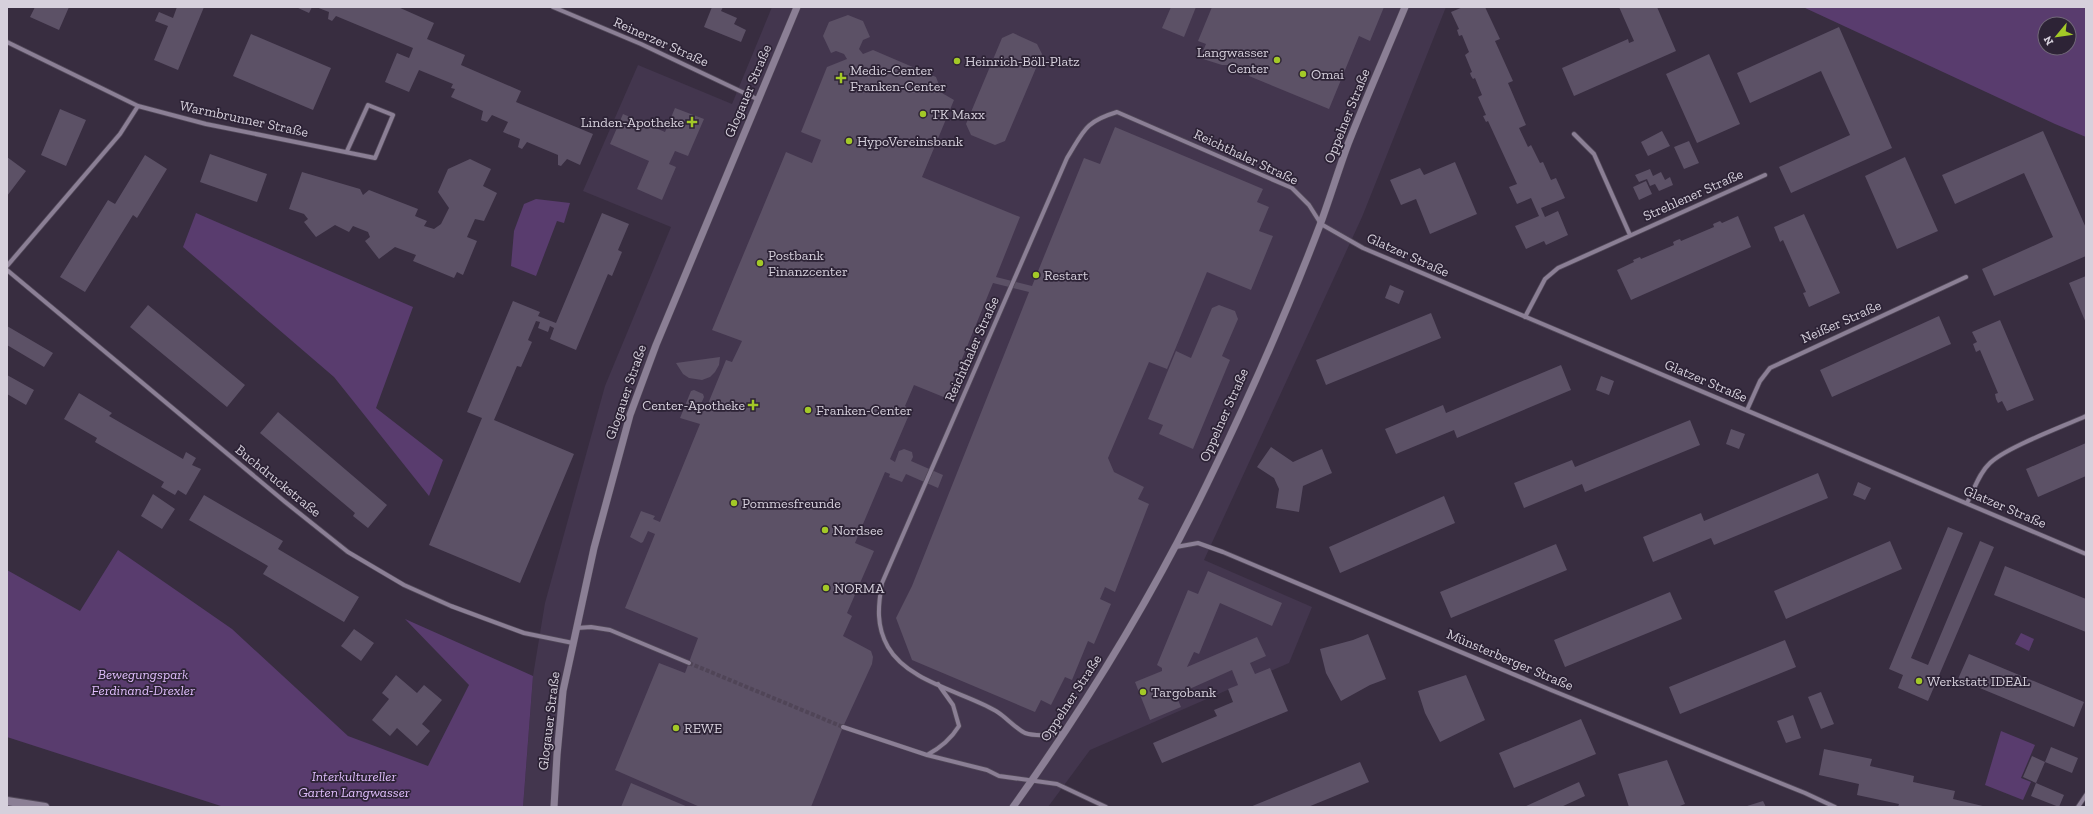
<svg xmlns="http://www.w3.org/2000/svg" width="2093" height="814" viewBox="0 0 2093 814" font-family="'Zilla Slab',serif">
  <rect width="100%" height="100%" fill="#382d40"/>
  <path fill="#43364e" d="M772,7H1446L1362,217L1204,560L1312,607L1289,663L1090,750L1048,807H523L533,676L545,603L605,386L671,227L583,191L638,65L732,104Z"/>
  <path fill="#593c6e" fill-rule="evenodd" d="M1803,7H2086V137L2055,124ZM2045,24H2069V48H2045Z
    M536,199L570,203L564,223L557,221L536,276L511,266L514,231L524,204Z
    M196,213L413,307L376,408L443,460L429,496L334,377L183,247Z
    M118,550L232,629L348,736L428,766L469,685L405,619L533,676L523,807H224L7,737V570L80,611Z
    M2021,633L2034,639L2029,651L2015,644Z
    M2001,731L2035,745L2021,778L2031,782L2023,800L1985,785Z"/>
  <path fill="#5c5166" d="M35,7H69L59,30L30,17Z
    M177,7H204L178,70L154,60L168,26L155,21L159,12L173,18Z
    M296,7H312L309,13Z
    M316,7H398L434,23L427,39L465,55L461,65L521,91L516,102L593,134L580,165L567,159L561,166L558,165V155L527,142L522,149L518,147L520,139L503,132L508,122L492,115L487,122L481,120L483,111L451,97L455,89L451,88L453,84L419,70L409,92L385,82L397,53L409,58L413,48L336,16L332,21L328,19L329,12Z
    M712,7H723L721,11L737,18L734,24L746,30L741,42L704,27Z
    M1171,7H1196L1184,37L1162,28Z
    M1212,7H1384L1370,41L1359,36L1329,109L1249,76L1250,73L1231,65H1222L1200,58L1206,44L1198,41Z
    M1463,7H1485L1500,39L1495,41L1513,81L1508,83L1526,125L1519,128L1528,147L1531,145L1540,163L1543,162L1551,180L1556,178L1565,198L1541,208L1545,217L1558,211L1568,235L1546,245L1544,241L1526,249L1515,226L1539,216L1531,198L1517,204L1509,187L1517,184L1488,121L1486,122L1483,116L1486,115L1478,97L1482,95L1475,78L1473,79L1471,76L1470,73L1472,72L1465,55L1469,52L1462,35L1459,36L1457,30L1459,29L1451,12Z
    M1619,7H1657L1676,51L1574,96L1562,68L1628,39L1629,43L1634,41Z
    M848,15L863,21L870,37L863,40L859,49L863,54L873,50L936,77L942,93L954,100L922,177L1020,217L996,277L1032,286L1084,158L1100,164L1115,127L1263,189L1257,202L1269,207L1259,231L1273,236L1251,290L1207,272L1167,369L1149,362L1108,458L1114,472L1144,487L1138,499L1149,504L1115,592L1105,587L1100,599L1111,604L1094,644L1088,641L1072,680L1065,677L1051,705L1041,700L1035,712L912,660L896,618L912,586L1029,292L993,283L946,398L914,385L905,406L911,410L890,459L895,462L899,451L904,449L912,452L913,457L911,461L943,475L938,488L906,474L902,482L889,477L890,474L885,472L855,543L874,551L847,613L852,616L843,636L871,651L873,657L872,664L843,727L811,807H700L615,770L659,663L685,673L698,638L625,608L655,534L648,531L643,542L641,543L630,537L641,511L655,516L653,519L660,522L700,424L680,418L691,391L694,390L703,394L704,397L699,409L705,411L726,360L732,362L742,341L712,330L786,152L812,163L821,140L801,132L827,67L847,59L844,54L836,51L831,53L823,36L829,22Z
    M1839,27L1892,148L1791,193L1779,167L1850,135L1821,71L1750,103L1737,73Z
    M1013,33L1037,44L1042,54L1005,141L995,145L971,135L966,124L1002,38Z
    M251,34L331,68L313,110L233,76Z
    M1709,54L1740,124L1697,143L1666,74Z
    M675,108L704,119L688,156L675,151L669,164L676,167L662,200L637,189L649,161L610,144L623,114L665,132Z
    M60,109L86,120L66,166L41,155Z
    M1662,131L1670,146L1648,156L1641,142Z
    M2043,131L2086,228V256L1994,296L1982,269L2053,237L2024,173L1955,204L1942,175Z
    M1689,141L1699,163L1684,169L1674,147Z
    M210,154L267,174L257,202L200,182Z
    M145,155L167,169L137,218L133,215L85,292L60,277L108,200L115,204Z
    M7,157L26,171L7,196Z
    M1905,157L1938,231L1897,249L1865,176Z
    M470,159L491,169L483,186L497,193L484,221L475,219L467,237L477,241L463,275L457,272L454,278L413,261L416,255L395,247L379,259L365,241L370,237L368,232L353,226L349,232L335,225L316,237L304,222L308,219L304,214L289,209L302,172L360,189L363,195L369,190L418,209L415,216L427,221L424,226L434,229L441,224L449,208L438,192L448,169Z
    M1455,162L1477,214L1430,234L1416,199L1401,205L1390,180L1420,168L1424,175Z
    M1650,169L1653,176L1661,172L1665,180L1670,177L1673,185L1659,191L1655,184L1650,186L1647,179L1639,182L1635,175Z
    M1646,181L1652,194L1639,200L1633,187Z
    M602,213L629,224L618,250L622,252L612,276L608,274L576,350L550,339L554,328L550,326L548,332L538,328L540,322L536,321L528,340L532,342L521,367L517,366L494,420L574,454L520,583L429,545L482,418L467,412L513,301L540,312L538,316L556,323Z
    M1804,214L1840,293L1809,307L1803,293L1806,292L1783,240L1780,242L1774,227Z
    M1738,216L1751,247L1631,300L1617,270L1634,262L1633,260L1640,257L1641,259L1674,245L1673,242L1677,240L1680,239L1681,241L1714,227L1713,224L1720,221L1722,223Z
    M2086,276V323L2069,283Z
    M1390,285L1404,291L1399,304L1385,298Z
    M148,305L245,385L227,407L130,327Z
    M1219,305L1235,311L1238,319L1222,356L1230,360L1193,449L1159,434L1163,425L1148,419L1176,351L1191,358L1212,308Z
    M1431,313L1441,338L1326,385L1316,360Z
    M1939,316L1951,344L1832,397L1820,370Z
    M2000,320L2034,400L2007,411L2002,401L1998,403L1996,399L1995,394L1998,393L1980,350L1976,352L1973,344L1977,342L1972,332Z
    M7,326L53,353L44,367L7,345Z
    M720,357L719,365L715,372L710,377L702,380L689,378L683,374L676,363Z
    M1561,365L1571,390L1457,438L1454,430L1396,454L1385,429L1443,405L1446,413Z
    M7,375L34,390L26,405L7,394Z
    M1601,376L1614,381L1609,395L1596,390Z
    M79,393L112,413L109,416L183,459L186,452L196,458L192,465L201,469L186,495L178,490L175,495L161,487L164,482L95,442L97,438L64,419Z
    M278,412L387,505L368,528L353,516L355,513L260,433Z
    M1690,420L1700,445L1585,492L1582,484L1524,508L1514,483L1572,460L1575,467Z
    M1731,429L1745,434L1739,449L1726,444Z
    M2086,443V476L2038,497L2026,469Z
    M1271,447L1293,462L1322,449L1332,473L1303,486L1299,512L1276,508L1279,489L1274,478L1257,467Z
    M1818,473L1828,498L1714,545L1711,538L1653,562L1643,537L1701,513L1704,521Z
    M1858,482L1871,488L1865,500L1853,495Z
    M153,494L175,509L162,529L141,516Z
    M204,495L283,541L278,549L359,597L344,622L263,574L268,566L189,520Z
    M1444,496L1455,523L1340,573L1329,547Z
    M1948,527L1963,533L1911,658L1928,665L1980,541L1994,547L1928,701L1898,688L1903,675L1889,669Z
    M1890,541L1902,569L1786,619L1774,591Z
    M1556,544L1567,570L1451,618L1440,592Z
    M2005,566L2086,599V632L1994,595Z
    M1208,571L1282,603L1272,626L1220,603L1199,654L1194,652L1187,667L1257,637L1266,656L1250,663L1255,674L1270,668L1288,711L1162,763L1153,743L1217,716L1214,710L1233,702L1228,689L1238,685L1232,670L1176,695L1181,707L1150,720L1135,682L1162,671V668L1157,665L1188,590L1198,594Z
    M1670,592L1682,619L1565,667L1554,640Z
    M354,629L374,643L361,661L341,646Z
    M1368,634L1386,679L1370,685L1341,701L1326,673L1320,649L1353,640Z
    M1785,640L1796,667L1680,714L1669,687Z
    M1969,654L2084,702L2074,727L1958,679Z
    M396,675L417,693L424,685L442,700L422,724L430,731L417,746L397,728L390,736L372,720L389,699L382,693Z
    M1466,675L1485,720L1440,742L1425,713L1418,691Z
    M1821,692L1834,724L1821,729L1808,697Z
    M1793,715L1801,738L1786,743L1777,721Z
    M1581,719L1596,754L1514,788L1499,753Z
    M2051,747L2078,758L2072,773L2045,762Z
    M1824,749L1872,759L1870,766L1914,776L1913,782L1955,791L1953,799L1987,807H1898L1899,804L1857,795L1859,784L1819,775Z
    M2032,756L2045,762L2036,783L2023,777Z
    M1667,760L1685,804L1677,807H1629L1618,774Z
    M1360,762L1369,782L1308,807H1250Z
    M1579,782L1585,796L1561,807H1524Z
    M631,783L688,807H621Z
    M2036,783L2064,795L2059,807L2031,796Z
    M1763,801L1766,807H1744Z"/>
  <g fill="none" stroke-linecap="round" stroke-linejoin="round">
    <path stroke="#504557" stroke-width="4" stroke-dasharray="4 2" stroke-linecap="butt" d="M689,663L843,727"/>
    <defs>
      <path id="minor" d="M553,7L641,44L759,100
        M7,42L138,106L206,124L375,158L393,115L368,105L347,151
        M1574,134L1594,154L1630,235
        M7,266L120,134L138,106
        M7,270L284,501L348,552L404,585L451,606L524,633L573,643
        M1525,317L1545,279L1558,268L1765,175
        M1747,410L1760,381L1770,368L1966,277
        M1967,503C1974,490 1979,473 1990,463C2007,447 2062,427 2086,416
        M1176,547L1198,543L1223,552L1551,690L1805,793L1835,807
        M577,628L591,627L610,630L689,663
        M843,727L927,755L987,770L999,776L1057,784L1106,807
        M1064,733C1052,735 1037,737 1025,733C1015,728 1006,717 996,711C964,692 908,682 888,647C876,626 878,606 882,583L1067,158C1084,131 1084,122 1117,112L1292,188L1309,205L1321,224L1363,248L2086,554
        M927,755C942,747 951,739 959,726L953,705L938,684
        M2078,807L2086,795"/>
      <path id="tertiary" d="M554,807L557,755L563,691L594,548L630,415L656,345L797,7
        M1013,807C1086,705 1152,597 1207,484C1248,400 1287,312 1320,225C1330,198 1338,171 1348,144C1366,98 1386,53 1405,7"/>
      <path id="secondary" d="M7,801L45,807"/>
    </defs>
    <use href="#minor" stroke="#524959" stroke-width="5.5"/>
    <use href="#tertiary" stroke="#524959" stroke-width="8"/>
    <use href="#secondary" stroke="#524959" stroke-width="10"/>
    <use href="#minor" stroke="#8b7f95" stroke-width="4"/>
    <use href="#tertiary" stroke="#8b7f95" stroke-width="7"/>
    <use href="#secondary" stroke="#8b7f95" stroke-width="8"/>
  </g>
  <g fill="#a3c927" stroke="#2d2336" stroke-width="1.5">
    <circle cx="1277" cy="60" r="4"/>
    <circle cx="957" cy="61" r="4"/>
    <circle cx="1303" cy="74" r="4"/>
    <path d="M839 72h4v4h4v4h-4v4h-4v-4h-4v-4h4z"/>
    <circle cx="923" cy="114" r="4"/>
    <path d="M690 116h4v4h4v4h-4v4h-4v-4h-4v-4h4z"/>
    <circle cx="849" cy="141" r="4"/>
    <circle cx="760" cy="263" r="4"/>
    <circle cx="1036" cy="275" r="4"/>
    <path d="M751 399h4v4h4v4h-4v4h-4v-4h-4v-4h4z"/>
    <circle cx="808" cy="410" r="4"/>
    <circle cx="734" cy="503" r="4"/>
    <circle cx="825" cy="530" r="4"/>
    <circle cx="826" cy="588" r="4"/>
    <circle cx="1919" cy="681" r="4"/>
    <circle cx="1143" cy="692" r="4"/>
    <circle cx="676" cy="728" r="4"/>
  </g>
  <g text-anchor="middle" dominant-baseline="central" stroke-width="3.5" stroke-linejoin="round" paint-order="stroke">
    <g font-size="14" fill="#d6d0dc" stroke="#2d2336">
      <text transform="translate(661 42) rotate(24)">Reinerzer Straße</text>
      <text transform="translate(748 91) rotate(-67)">Glogauer Straße</text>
      <text transform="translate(1347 116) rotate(-68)">Oppelner Straße</text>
      <text transform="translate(244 119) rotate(12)">Warmbrunner Straße</text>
      <text transform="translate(1246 157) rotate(25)">Reichthaler Straße</text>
      <text transform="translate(1693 195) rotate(-24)">Strehlener Straße</text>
      <text transform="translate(1408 255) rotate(24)">Glatzer Straße</text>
      <text transform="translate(1841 322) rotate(-24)">Neißer Straße</text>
      <text transform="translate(972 349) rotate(-66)">Reichthaler Straße</text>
      <text transform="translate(1706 381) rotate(23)">Glatzer Straße</text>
      <text transform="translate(626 392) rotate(-71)">Glogauer Straße</text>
      <text transform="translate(1224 415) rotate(-66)">Oppelner Straße</text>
      <text transform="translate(278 481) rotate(39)">Buchdruckstraße</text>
      <text transform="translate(2005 507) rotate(23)">Glatzer Straße</text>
      <text transform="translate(1510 660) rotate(23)">Münsterberger Straße</text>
      <text transform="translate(1071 698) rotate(-57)">Oppelner Straße</text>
      <text transform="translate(549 721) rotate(-83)">Glogauer Straße</text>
    </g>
    <g font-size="14" fill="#d6d0dc" stroke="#2d2336" text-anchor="start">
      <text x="1269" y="52" text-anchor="end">Langwasser<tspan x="1269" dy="16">Center</tspan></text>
      <text x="965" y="61">Heinrich-Böll-Platz</text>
      <text x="850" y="70">Medic-Center<tspan x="850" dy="16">Franken-Center</tspan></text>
      <text x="1311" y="74">Omai</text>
      <text x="931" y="114">TK Maxx</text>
      <text x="684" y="122" text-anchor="end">Linden-Apotheke</text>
      <text x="857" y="141">HypoVereinsbank</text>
      <text x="768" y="255">Postbank<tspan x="768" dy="16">Finanzcenter</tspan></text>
      <text x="1044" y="275">Restart</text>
      <text x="745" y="405" text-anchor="end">Center-Apotheke</text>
      <text x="816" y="410">Franken-Center</text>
      <text x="742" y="503">Pommesfreunde</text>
      <text x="833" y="530">Nordsee</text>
      <text x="834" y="588">NORMA</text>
      <text x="1927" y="681">Werkstatt IDEAL</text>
      <text x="1151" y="692">Targobank</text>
      <text x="684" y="728">REWE</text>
    </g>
    <g font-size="14" font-style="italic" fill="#dfbdfb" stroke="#2d2336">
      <text x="143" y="674">Bewegungspark<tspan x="143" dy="16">Ferdinand-Drexler</tspan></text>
      <text x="354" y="776">Interkultureller<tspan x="354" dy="16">Garten Langwasser</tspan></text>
    </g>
  </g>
  <rect width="2093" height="814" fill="none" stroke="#d6d0dc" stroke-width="16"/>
  <g transform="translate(2057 36) rotate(241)"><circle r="19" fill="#2d2336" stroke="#716878"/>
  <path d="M0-3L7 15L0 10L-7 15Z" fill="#a3c927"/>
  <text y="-6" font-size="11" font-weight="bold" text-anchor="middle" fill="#d6d0dc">N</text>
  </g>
</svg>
